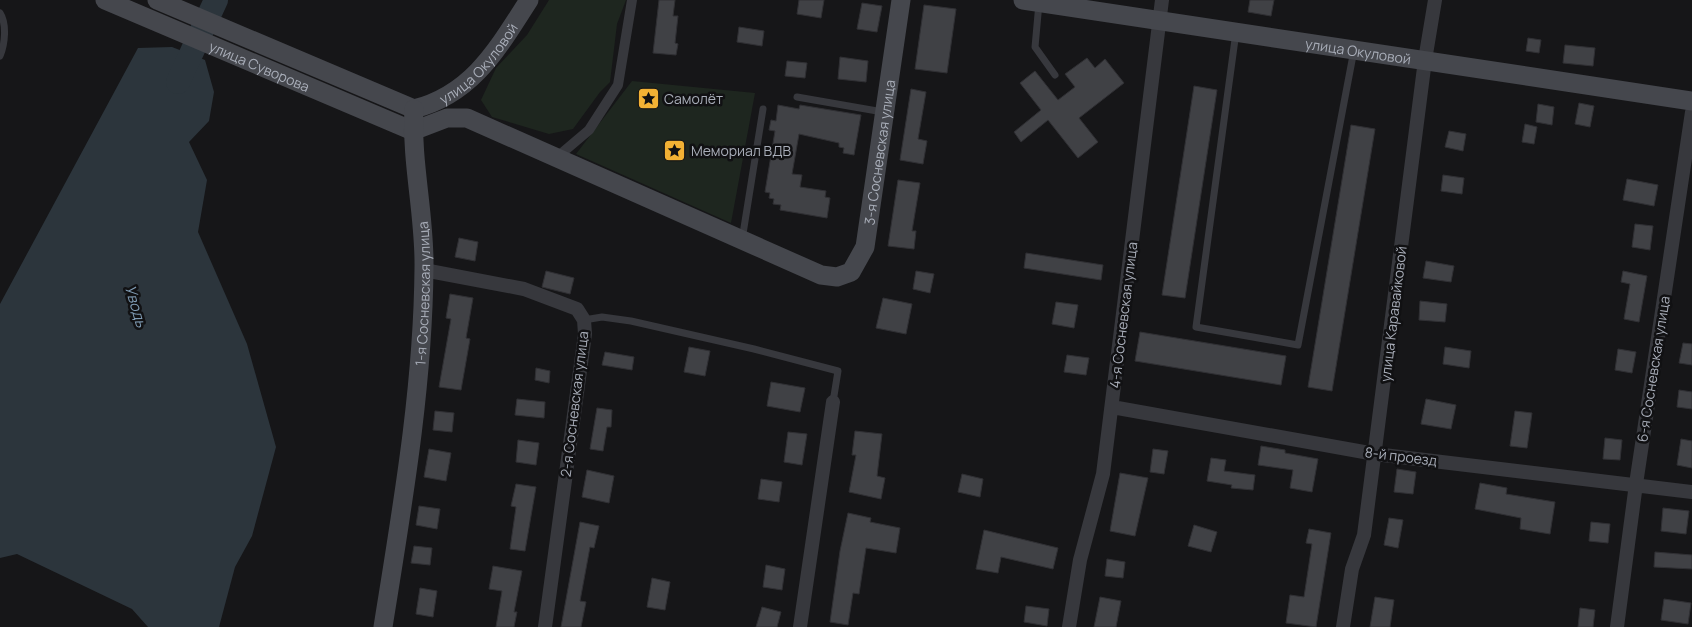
<svg xmlns="http://www.w3.org/2000/svg" width="1692" height="627" viewBox="0 0 1692 627" font-family="Manrope,sans-serif">
  <rect width="100%" height="100%" fill="#161618"/>
  <path fill="#1e261f" d="M549,0H626L617,24L610,82L600,92L573,129L549,134L492,117L481,100L496,68L527,35Z
    M632,81L755,93L731,223L576,154Z"/>
  <path fill="#2c353c" d="M172,47L205,60L214,92L209,121L189,142L207,180L198,232L247,344L276,447L252,536L235,567L219,627H148L132,609L17,554L0,558V304L138,48Z"/>
  <g fill="none" stroke-linecap="round" stroke-linejoin="round">
    <path stroke="#2c353c" stroke-width="24" d="M178,82L216,0"/>
  </g>
  <path fill="#404145" stroke="#303034" d="M659,0H675L673,16H678L675,43L678,44L676,55L653,53Z
    M799,0H824L821,18L797,14Z
    M1250,0H1274L1271,16L1248,12Z
    M862,3L882,6L877,32L857,29Z
    M924,5L956,9L947,73L915,69Z
    M739,27L764,31L762,46L737,42Z
    M1528,38L1541,40L1539,53L1526,51Z
    M1565,45L1595,48L1593,66L1563,63Z
    M840,57L868,61L866,82L838,79Z
    M1087,58L1095,68L1105,59L1124,83L1079,118L1098,142L1078,158L1048,120L1021,142L1014,132L1041,110L1020,83L1035,71L1058,100L1075,87L1065,74Z
    M787,61L807,63L805,78L785,76Z
    M1194,86L1217,90L1185,298L1162,295Z
    M911,89L926,92L918,139L927,141L923,164L900,160Z
    M1579,103L1594,106L1590,127L1575,124Z
    M1538,104L1554,107L1552,125L1536,122Z
    M778,105L799,109L800,105L861,115L854,155L843,153L844,148L839,147V143L799,134L792,174L802,175L800,187L826,191L825,197L830,198L827,218L780,210L781,205L773,204L774,199L769,198L770,193L765,192L775,131L769,130L771,120L776,121Z
    M1525,124L1537,127L1534,144L1522,142Z
    M1351,125L1375,129L1332,391L1308,387Z
    M1449,131L1466,134L1463,151L1445,147Z
    M1443,175L1464,178L1462,194L1441,191Z
    M1627,179L1658,185L1654,206L1623,200Z
    M898,180L920,183L912,231H916L914,249L888,246Z
    M1635,224L1653,226L1650,250L1632,247Z
    M459,238L478,242L475,261L455,257Z
    M1026,253L1103,265L1101,280L1024,268Z
    M1426,261L1454,266L1451,282L1423,278Z
    M546,271L574,278L570,294L542,287Z
    M916,271L934,274L930,293L913,289Z
    M1623,271L1647,276L1639,322L1624,319L1630,284L1621,282Z
    M450,294L473,298L466,338L470,339L461,390L439,387L451,319L446,318Z
    M883,298L912,304L906,334L876,328Z
    M1420,301L1447,304L1445,322L1419,320Z
    M1056,302L1078,305L1074,328L1052,324Z
    M1140,332L1286,356L1281,385L1135,361Z
    M1683,343L1692,344V365L1679,363Z
    M689,347L710,351L705,376L684,372Z
    M1445,347L1471,351L1469,368L1443,364Z
    M1618,349L1636,352L1632,373L1615,370Z
    M605,352L634,357L632,370L602,365Z
    M1067,355L1089,358L1086,375L1064,372Z
    M536,368L550,371L549,383L535,380Z
    M771,382L805,388L800,412L767,406Z
    M1679,390L1692,392V409L1677,407Z
    M517,399L545,402L544,418L515,415Z
    M1426,399L1456,405L1451,429L1421,424Z
    M597,408L612,410L611,427H607L603,451L590,449Z
    M435,411L454,413L452,432L433,430Z
    M1515,411L1532,413L1527,448L1510,446Z
    M855,431L882,434L877,476L885,478L881,499L849,492L856,455H852Z
    M788,432L807,434L802,465L784,462Z
    M1605,438L1622,440L1620,460L1603,459Z
    M1681,439L1692,441V468L1677,465Z
    M518,440L539,443L536,465L516,462Z
    M1261,446L1285,450V453L1318,459L1312,492L1290,488L1293,470L1258,465Z
    M429,449L451,453L446,481L424,477Z
    M1153,449L1168,451L1164,474L1150,472Z
    M1211,458L1226,460L1224,471L1255,475L1253,490L1231,488L1232,485L1207,481Z
    M1397,469L1416,472L1413,494L1394,492Z
    M587,470L614,476L609,503L582,497Z
    M1120,473L1148,478L1135,536L1110,531Z
    M962,474L983,479L980,497L958,492Z
    M761,479L782,482L779,502L758,499Z
    M1480,483L1507,488L1506,494L1555,502L1550,534L1520,529L1521,518L1475,509Z
    M516,484L536,487L525,551L510,549L516,507L511,506Z
    M419,506L440,509L437,529L416,525Z
    M1663,508L1689,511L1686,534L1661,531Z
    M848,513L871,518L870,522L900,528L896,553L866,548L859,594L853,593L848,625L830,622L840,551Z
    M1389,518L1403,520L1398,548L1384,545Z
    M580,522L599,526L594,548L590,547L580,601L586,602L581,627H561Z
    M1591,522L1610,524L1608,543L1589,541Z
    M1194,525L1217,532L1211,552L1188,546Z
    M1309,529L1331,533L1316,627L1286,623L1290,595L1304,597L1312,544L1306,543Z
    M984,530L1058,548L1053,569L1001,557L998,573L976,569Z
    M414,546L432,548L430,565L411,563Z
    M1655,552L1692,555V569L1654,567Z
    M1107,559L1125,562L1123,578L1105,576Z
    M766,565L785,569L782,590L763,587Z
    M493,566L522,571L514,612H517L514,627H496L502,591L489,589Z
    M652,578L670,582L665,610L647,607Z
    M420,588L437,591L433,617L416,614Z
    M1100,597L1121,601L1116,627H1094Z
    M1375,597L1394,600L1390,627H1370Z
    M1664,599L1691,603L1688,624L1661,620Z
    M1026,606L1049,609L1047,626L1024,622Z
    M762,607L781,612L777,627H756Z
    M1580,608L1595,610L1593,627H1578Z"/>
  <g fill="none" stroke-linecap="round" stroke-linejoin="round">
    <path stroke="#37383d" stroke-width="7" d="M1039,3L1035,47L1055,75
      M0,13C7,24 5,44 0,56
      M1236,32L1196,327L1298,345L1354,50
      M797,97L883,112
      M742,240L763,109
      M584,320L602,317L631,321L754,349L838,371L833,402"/>
    <path stroke="#37383d" stroke-width="10" d="M556,158L589,130L618,85L632,0"/>
    <path stroke="#37383d" stroke-width="14" d="M424,270L524,289L577,309L584,320L585,334L545,627
      M1112,407L1375,454L1692,492
      M800,627L833,402
      M1069,627L1080,560L1103,474L1162,0
      M1343,627L1352,569L1364,535L1425,60L1435,0
      M1617,627L1636,484L1692,112"/>
    <g stroke="#45474d" stroke-width="19">
      <path id="s1" d="M105,0L413,131"/>
      <path d="M157,0L414,109"/>
      <path id="s2" d="M1023,0L1692,101"/>
      <path id="s3" d="M414,109C473,94 498,48 529,0"/>
      <path id="s4" d="M413,131L447,118H467L821,275L837,277L851,272L865,247L901,0"/>
      <path id="s5" d="M383,627C402,508 423,389 424,268C425,215 411,163 414,109"/>
    </g>
  </g>
  <defs>
    <symbol id="sight-square" viewBox="-11 -11 22 22"><rect x="-9" y="-9" width="18" height="18" rx="4" fill="#f2b134" stroke="#111113"/><path d="M0-6L1.8-2.2L6-1.7L2.9 1.2L3.7 5.4L0 3.3L-3.7 5.4L-2.9 1.2L-6-1.7L-1.8-2.2Z" fill="#111"/></symbol>
  </defs>
  <g fill-rule="evenodd">
    <use href="#sight-square" x="636" y="86" width="25" height="25"/>
    <use href="#sight-square" x="662" y="138" width="25" height="25"/>
  </g>
  <g text-anchor="middle" dominant-baseline="central" stroke-width="5" stroke-linejoin="round" paint-order="stroke">
    <g font-size="14" fill="#a8adb8" stroke="#111113">
      <text stroke="none"><textPath href="#s2" startOffset="339">улица Окуловой</textPath></text>
      <text stroke="none"><textPath href="#s3" startOffset="81">улица Окуловой</textPath></text>
      <text stroke="none"><textPath href="#s1" startOffset="168">улица Суворова</textPath></text>
      <text stroke="none"><textPath href="#s4" startOffset="599">3-я Сосневская улица</textPath></text>
      <text stroke="none"><textPath href="#s5" startOffset="336">1-я Сосневская улица</textPath></text>
      <text transform="translate(1393 314) rotate(-83)">улица Каравайковой</text>
      <text transform="translate(1123 315) rotate(-83)">4-я Сосневская улица</text>
      <text transform="translate(1653 369) rotate(-81)">6-я Сосневская улица</text>
      <text transform="translate(574 404) rotate(-83)">2-я Сосневская улица</text>
      <text transform="translate(1401 456) rotate(7)">8-й проезд</text>
    </g>
    <g font-size="14" fill="#a8adb8" stroke="#111113" text-anchor="start">
      <text x="664" y="98">Самолёт</text>
      <text x="691" y="150">Мемориал ВДВ</text>
    </g>
    <g font-size="15" font-style="italic" fill="#7f9bb3" stroke="#111113">
      <text transform="translate(136 306) rotate(74)">Уводь</text>
    </g>
  </g>
</svg>
